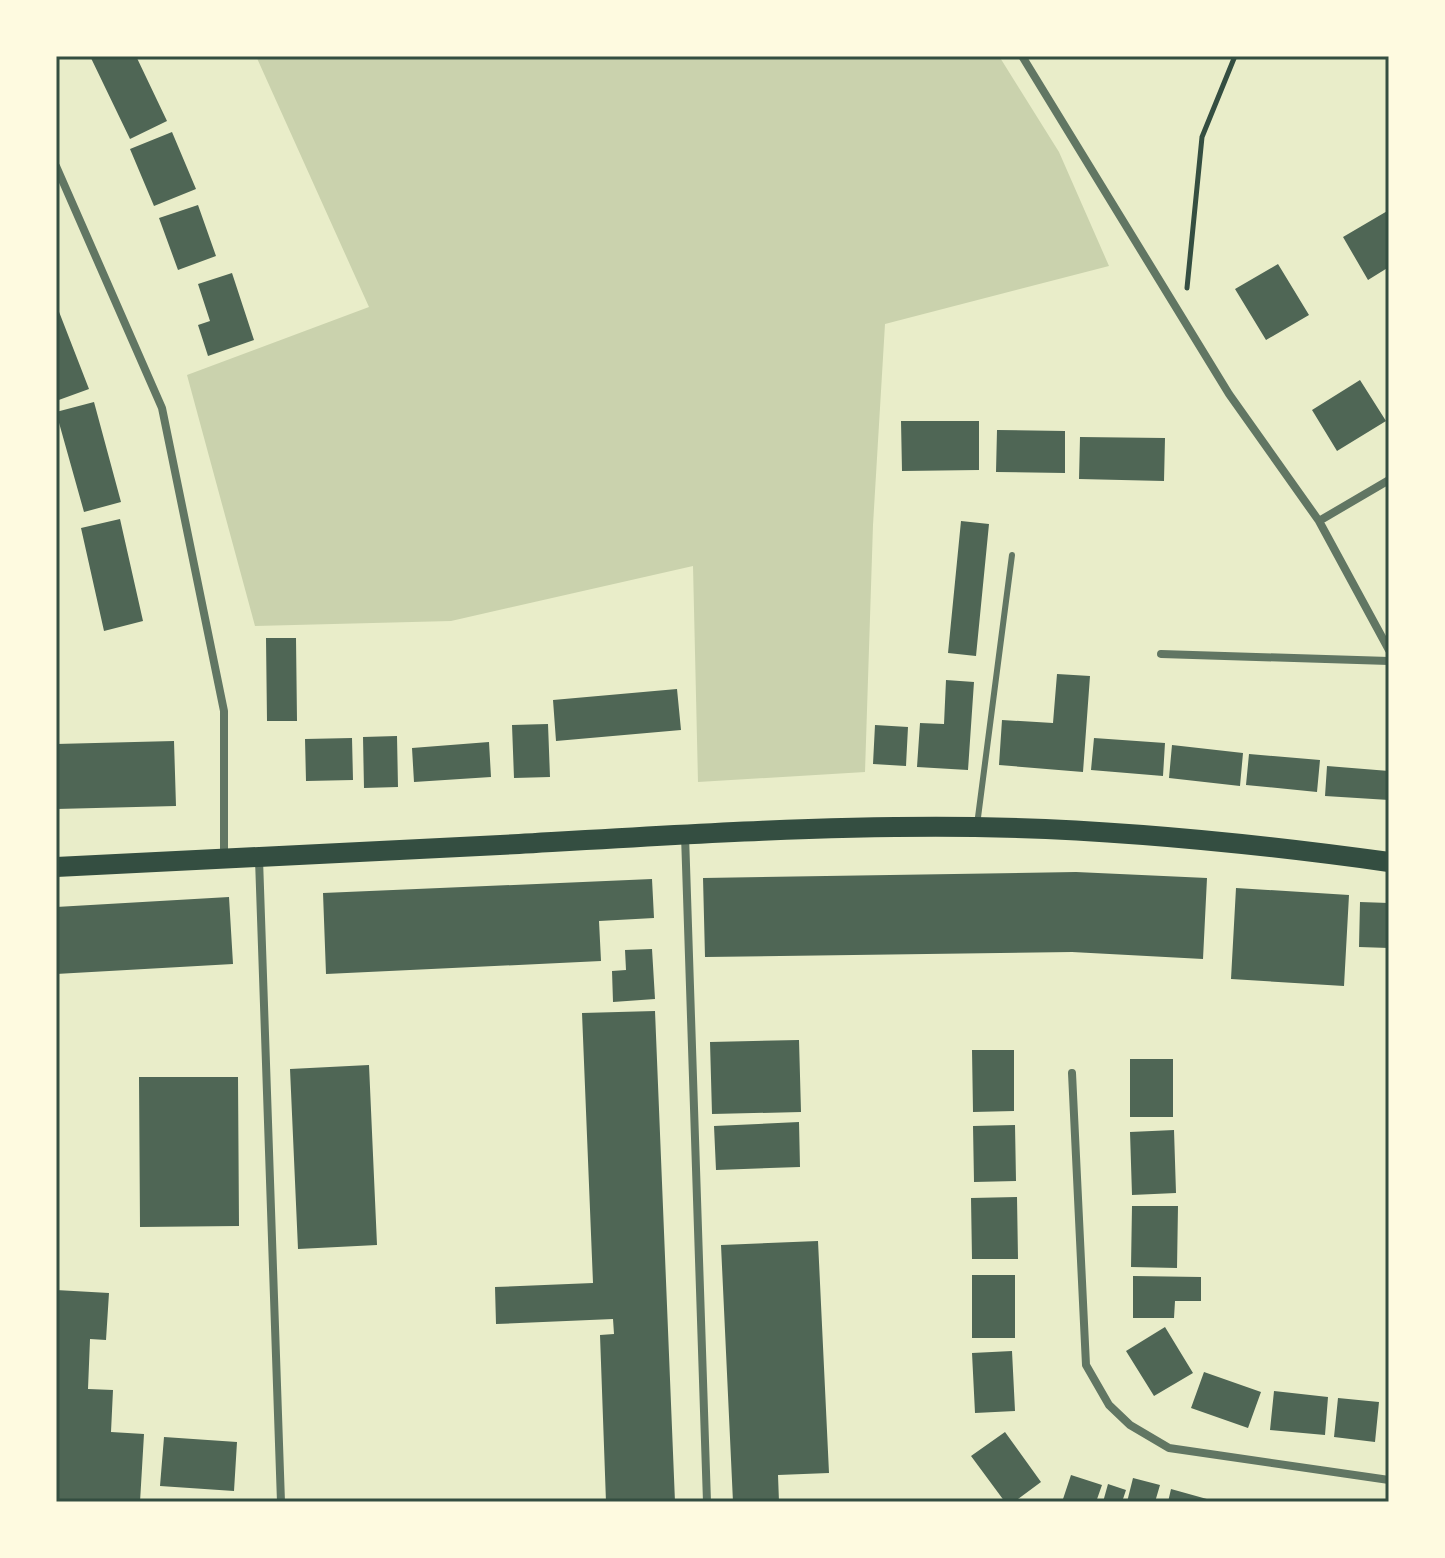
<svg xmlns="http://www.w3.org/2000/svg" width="1445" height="1558" viewBox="0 0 1445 1558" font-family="Quicksand,sans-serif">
  <rect width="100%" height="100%" fill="#e9edc9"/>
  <path fill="#cad2ad" d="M256,56H999L1059,152L1109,266L885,324L873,525L865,772L698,782L693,566L451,621L255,626L187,375L369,307Z"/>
  <path fill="#4f6655" d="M90,56H136L167,121L130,139Z
    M172,132L196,189L154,206L130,149Z
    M198,205L216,256L178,270L159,218Z
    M1389,210V267L1368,280L1343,237Z
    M1278,264L1309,315L1266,340L1235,289Z
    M232,273L254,340L208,356L198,325L210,321L198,284Z
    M56,304L89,389L56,401Z
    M1360,380L1386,421L1337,451L1312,410Z
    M94,402L121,502L84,512L56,412Z
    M901,421H979V470L902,471Z
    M997,430L1065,431V473L996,472Z
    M1080,437L1165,438L1164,481L1079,479Z
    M120,519L143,621L104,631L81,528Z
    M961,521L989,524L976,656L948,653Z
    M266,638H296L297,721H267Z
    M1057,674L1090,676L1083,772L999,765L1002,720L1053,723Z
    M946,680L974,682L968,770L917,767L920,723L944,724Z
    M677,689L681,730L556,741L553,700Z
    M548,724L550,777L514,778L512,725Z
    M875,725L908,727L906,766L873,764Z
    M397,736L398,787L364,788L363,737Z
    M352,738L353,780L306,781L305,739Z
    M1094,738L1165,743L1163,776L1091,770Z
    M174,741L176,806L56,809V744Z
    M489,742L491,777L414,782L412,748Z
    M1172,745L1243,753L1240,786L1169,778Z
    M1249,754L1320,760L1317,792L1246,785Z
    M1327,766L1389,771V800L1325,796Z
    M1076,872L1207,878L1203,959L1072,952L705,957L703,878Z
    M652,879L654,918L599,921L601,961L326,974L323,893Z
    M1236,888L1349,895L1344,986L1231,979Z
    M229,897L233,964L56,974V907Z
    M1360,902L1389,903V948L1359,947Z
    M652,949L655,999L613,1002L612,971L626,970L625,950Z
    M655,1011L675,1502H606L600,1335L614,1334L613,1319L496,1324L495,1287L593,1283L582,1013Z
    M799,1040L801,1112L712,1114L710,1042Z
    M972,1050H1014V1111L973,1112Z
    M1130,1059H1173V1117H1130Z
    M369,1065L377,1245L298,1249L290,1069Z
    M139,1077H238L239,1226L140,1227Z
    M799,1122L800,1167L716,1170L714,1126Z
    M1015,1125L1016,1181L974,1182L973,1126Z
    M1174,1130L1176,1193L1132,1195L1130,1132Z
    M1017,1197L1018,1259H972L971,1198Z
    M1132,1206H1178L1177,1268L1131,1267Z
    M818,1241L829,1473L778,1475L779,1502H733L721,1245Z
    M972,1275H1015V1338H972Z
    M1133,1276L1201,1277V1301H1175L1174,1318H1133Z
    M56,1290L109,1293L106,1340L90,1339L88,1389L113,1390L111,1432L144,1434L140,1502H56Z
    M1165,1327L1193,1373L1154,1396L1126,1351Z
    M1012,1351L1015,1411L975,1413L972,1353Z
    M1204,1372L1261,1392L1248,1428L1191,1408Z
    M1274,1391L1328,1397L1325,1435L1270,1430Z
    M1338,1398L1379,1402L1375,1442L1334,1437Z
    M1005,1432L1041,1482L1014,1502H1005L971,1456Z
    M164,1437L237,1442L234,1491L160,1486Z
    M1071,1475L1102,1485L1096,1502H1062Z
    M1133,1478L1160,1485L1155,1502H1127Z
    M1108,1484L1126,1490L1122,1502H1103Z
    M1171,1489L1214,1501V1502H1168Z"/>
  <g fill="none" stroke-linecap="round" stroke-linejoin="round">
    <path stroke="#344e41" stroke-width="5" d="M1187,288L1202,137L1235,56"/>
    <path stroke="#617663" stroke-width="6" d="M977,825L1012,555"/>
    <path stroke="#617663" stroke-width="8" d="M1022,56L1229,394L1319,521L1389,650
      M56,166L162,408L224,711V857
      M1319,521L1389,480
      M1161,654L1389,661
      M685,835L707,1502
      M259,859L281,1502
      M1072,1073L1086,1365L1109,1405L1130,1425L1169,1448L1389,1480"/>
    <path stroke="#344e41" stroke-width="20" d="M56,867C210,860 364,852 519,844C670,835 822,825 975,827C1113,829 1252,843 1389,862"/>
  </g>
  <rect width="1445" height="1558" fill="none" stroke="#fefae0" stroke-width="116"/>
  <rect x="58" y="58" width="1329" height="1442" fill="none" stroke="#344e41" stroke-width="3"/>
</svg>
